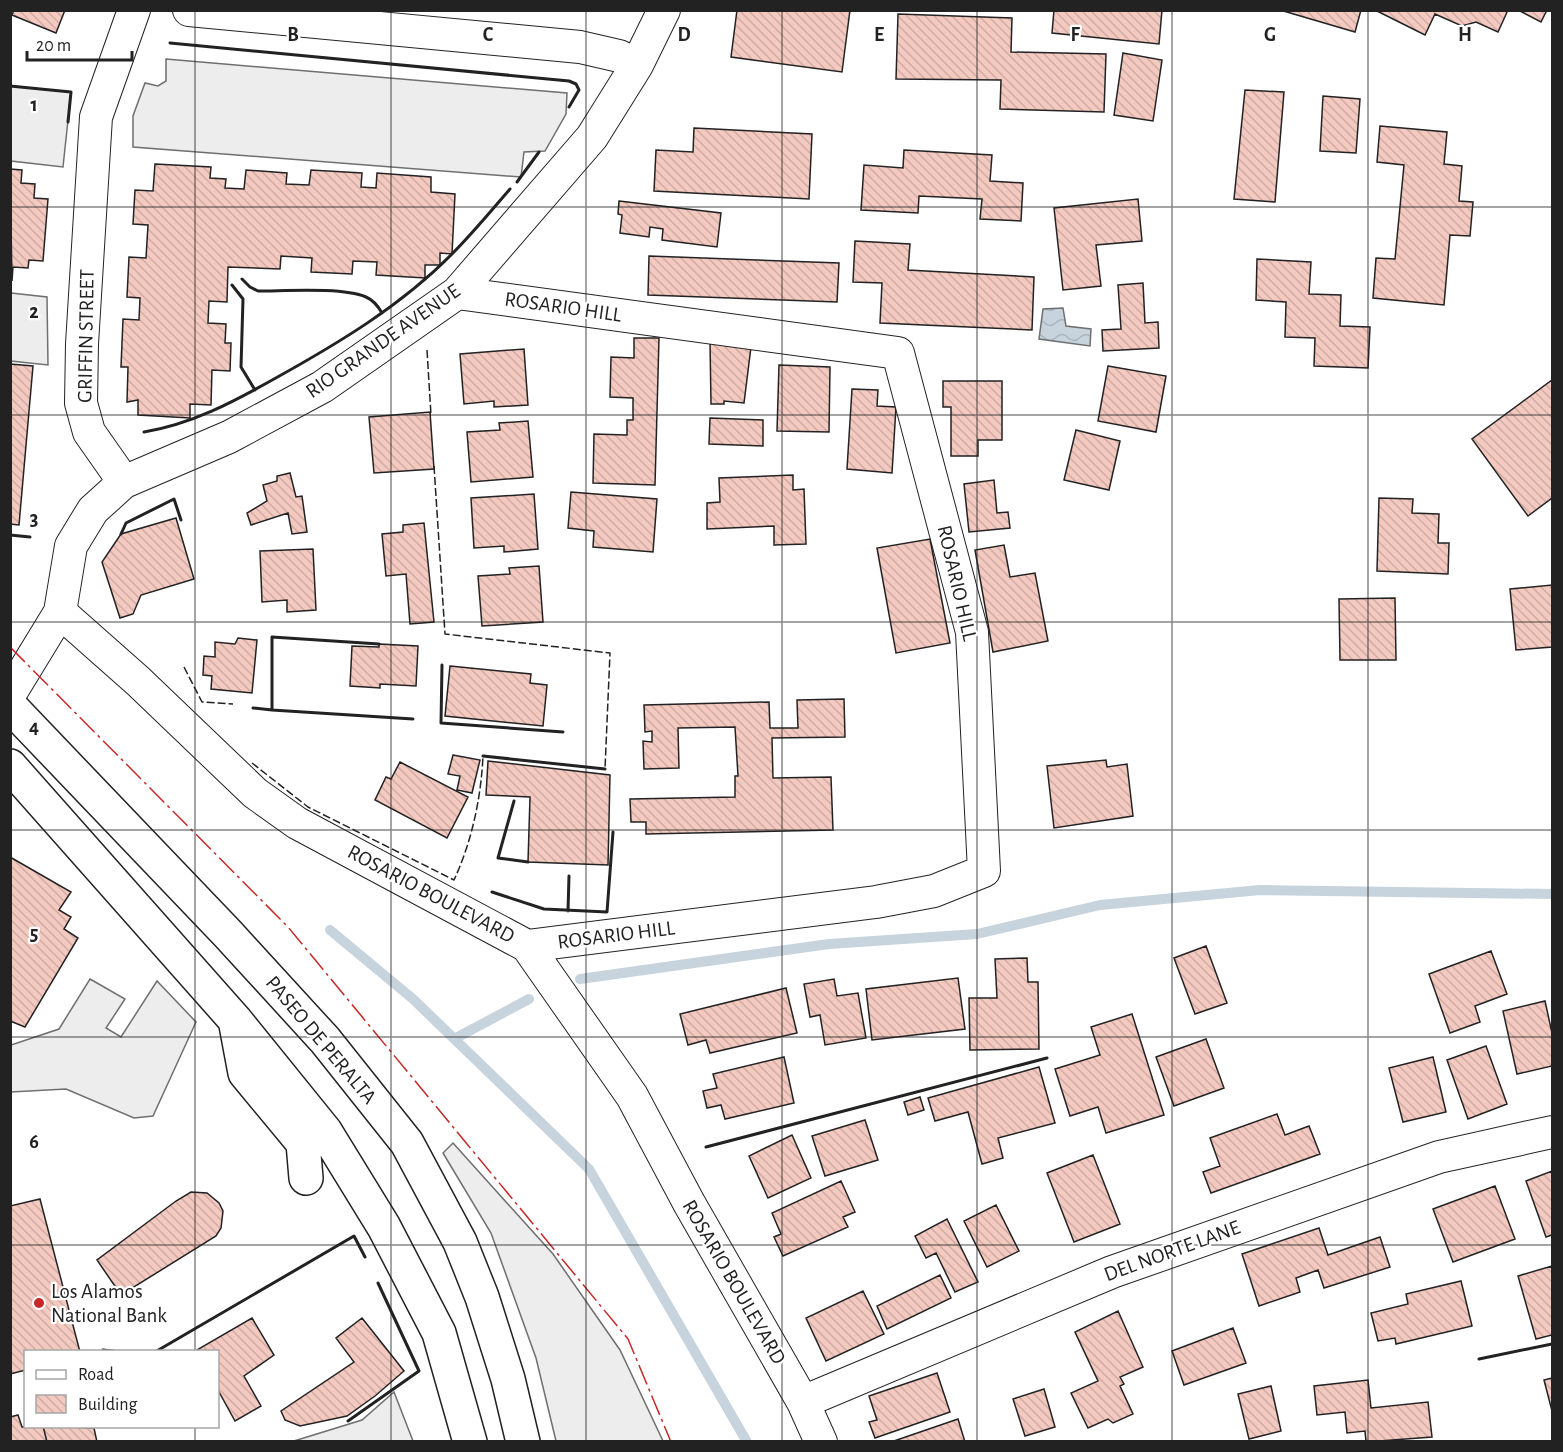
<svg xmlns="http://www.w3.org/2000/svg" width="1563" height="1452" viewBox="0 0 1563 1452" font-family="'Alegreya Sans',sans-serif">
  <defs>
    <pattern id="water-waves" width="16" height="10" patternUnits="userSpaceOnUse" patternTransform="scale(1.5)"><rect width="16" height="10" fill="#c7d3dd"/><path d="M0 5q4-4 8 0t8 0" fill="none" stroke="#abb5bd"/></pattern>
    <pattern id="building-back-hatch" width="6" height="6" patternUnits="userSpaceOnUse" patternTransform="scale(1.5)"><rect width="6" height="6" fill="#f3c9c0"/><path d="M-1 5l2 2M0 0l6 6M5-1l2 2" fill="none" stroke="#d0aca5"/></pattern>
  </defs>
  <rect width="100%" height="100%" fill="#fff"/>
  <path fill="#ededed" stroke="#6f6f6f" stroke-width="1.5" d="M166,59L567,93L566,114L545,151L524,152L521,177L133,147V116L145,83L158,86L166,81Z
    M11,86L71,92L63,167L11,161Z
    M11,293L47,297L48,365L11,361Z
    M90,979L125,999L106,1028L121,1037L157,981L196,1022L153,1116L134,1118L66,1089L11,1092V1045L59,1029Z
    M453,1143L553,1254L620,1350L663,1441H556L536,1358L491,1233L443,1153Z
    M394,1392L413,1441H294L362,1420Z"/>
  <path fill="url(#water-waves)" stroke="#6f6f6f" stroke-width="1.5" d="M1063,308L1066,326L1091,329L1090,346L1039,339L1043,309Z"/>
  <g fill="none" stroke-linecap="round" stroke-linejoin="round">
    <path stroke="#c7d3dd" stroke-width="10" d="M330,930L413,999L589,1169L747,1442
      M580,979L829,944L977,934L1100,905L1260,890L1552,894
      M454,1039L529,999"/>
  </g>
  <path fill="url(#building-back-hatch)" stroke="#222" stroke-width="1.5" d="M14,10H65L56,33L12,15Z
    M737,10H850L842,72L731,57Z
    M1054,10H1162L1159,44L1052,33Z
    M1280,10H1361L1355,32Z
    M1508,10L1498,32L1476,22L1462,26L1435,14L1425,35L1377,11Z
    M1518,10H1547L1541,22Z
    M898,14L1012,18L1011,52L1106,54L1104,112L1000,109L1001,80L896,79Z
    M1123,53L1162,60L1153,121L1114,115Z
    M1245,90L1284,92L1275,202L1234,199Z
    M1323,96L1360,99L1356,153L1320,151Z
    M1380,126L1447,132L1444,164L1462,166L1459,201L1473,202L1470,236L1450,235L1444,305L1373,298L1376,258L1395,259L1404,165L1377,162Z
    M694,128L812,134L809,199L654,191L656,150L693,152Z
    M904,150L992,155L990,181L1023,183L1021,221L980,219L982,199L919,196L918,213L861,210L864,165L903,168Z
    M155,164L211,167L210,178L226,179L225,188L244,189L246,170L287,173L286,184L309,185L311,170L362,173L361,187L376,188L377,173L431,177V192L455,194L452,254L440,253V265H425V278L376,275L377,262L353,261L352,274L311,272L312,258L281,256L280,269L228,267L227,302L209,301L208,323L226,324L225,343H231L230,371L212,370L211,405L190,404V418L138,415V400L127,402L128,367H121L123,319L139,320L140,298L127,297L129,257L146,258L148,225L133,224L135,190L153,191Z
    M10,169L22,170L21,183L35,184L34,198L48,199L43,261L29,260L28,268L13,267L12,281Z
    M1138,199L1142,241L1096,245L1101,286L1063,290L1054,208Z
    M619,201L721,213L717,247L662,240L663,229L650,227L649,237L620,233L622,215L618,214Z
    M855,241L910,244L908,270L1034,277L1032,330L880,323L882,283L853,282Z
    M649,256L839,263L837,302L648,295Z
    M1257,259L1311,262L1309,294L1341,295L1340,326L1370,327L1368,368L1314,366L1315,338L1285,337L1286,302L1256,300Z
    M1143,283L1145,323L1158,322L1159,348L1103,351L1102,330L1121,329L1118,285Z
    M634,338H659L655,485L593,483L594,434L627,435V420H633V398L610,397L611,357L634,358Z
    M710,342L751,347L744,403L724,401V404H711Z
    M524,349L528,405L494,407V401L464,404L460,354Z
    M10,364L33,366L19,525L10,524Z
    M779,365L830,367L829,432L777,431Z
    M1108,366L1166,376L1156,432L1098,421Z
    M1552,380V498L1528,516L1472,439Z
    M943,381H1002V440H978V456H951V407H943Z
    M852,389L878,390L877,406L896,407L892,473L847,469Z
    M430,412L434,469L374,473L369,417Z
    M710,418L763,420V446L709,444Z
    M528,421L533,477L471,482L467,432L500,430L499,423Z
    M1076,430L1120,441L1109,490L1064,480Z
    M290,473L296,497L302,496L307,532L292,534L288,513L251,525L247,513L267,501L263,485L277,481V476Z
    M793,475V490L804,489L806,544L774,545V526L707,529V503L720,502L719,478Z
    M994,480L997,513L1008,512L1010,528L969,532L964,484Z
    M571,492L657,499L653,552L593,547L594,531L568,528Z
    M534,494L538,549L504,552V546L474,548L471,498Z
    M1379,498L1413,499L1412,513L1439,514L1438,543H1449L1448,574L1377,571Z
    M176,518L194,579L141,595L133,614L120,618L102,562L121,534Z
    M424,523L434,622L410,624L406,574L386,576L382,534L403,532V525Z
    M930,539L950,643L896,653L877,548Z
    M1004,545L1010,577L1035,573L1048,641L993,652L975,550Z
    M313,549L316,610L287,612V600L262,602L260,551Z
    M539,566L543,622L482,626L478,576L510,574L509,568Z
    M1552,585V647L1516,650L1510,589Z
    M1395,598L1396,660H1340L1339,599Z
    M238,638L257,640L252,693L211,689L212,676L203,675L204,656L215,657V642L235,644Z
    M379,644L418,646L416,686L380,684V688L350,686L352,646L379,647Z
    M450,666L531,674L530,683L547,685L543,726L445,716Z
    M844,699L845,737L772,738L773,778L831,777L833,830L646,834V822H631L630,799L735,797V776H738L735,727L678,728L679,768L644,769L643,741L652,742V731L645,732L644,705L769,702L770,728H798L797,700Z
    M453,755L480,760L472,793L457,790L460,776L448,774Z
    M1106,760L1107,767L1127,764L1133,816L1054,828L1047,766Z
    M488,761L610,775L608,865L528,862L530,797L486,795Z
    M400,762L468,797L447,838L375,800L386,777L391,779Z
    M10,857L71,892L59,910L71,917L64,929L78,938L25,1027L10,1021Z
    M1206,946L1227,1003L1195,1014L1174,958Z
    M1491,951L1507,994L1475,1006L1480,1022L1450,1033L1429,974Z
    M1027,958L1028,982H1038L1039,1049L970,1050L969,998H997L995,959Z
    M958,978L965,1029L872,1040L866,989Z
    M834,979L837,996L858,993L866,1038L825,1045L820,1015L810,1017L804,984Z
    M786,988L797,1033L710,1053L706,1040L688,1045L680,1014Z
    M1545,1001L1552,1033V1066L1517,1074L1503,1011Z
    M1132,1014L1164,1115L1106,1133L1098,1107L1070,1116L1055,1069L1100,1055L1091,1027Z
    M1206,1039L1224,1088L1174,1106L1156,1057Z
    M1486,1046L1507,1104L1468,1119L1447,1060Z
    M784,1057L794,1103L725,1119L721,1105L707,1108L703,1091L717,1088L713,1074Z
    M1433,1057L1446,1112L1403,1122L1389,1068Z
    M1039,1067L1055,1123L998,1138L1003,1158L982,1164L968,1112L935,1121L928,1098Z
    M920,1097L924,1110L908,1115L904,1102Z
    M1277,1114L1285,1135L1309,1126L1320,1154L1211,1193L1203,1172L1220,1166L1210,1138Z
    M865,1120L878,1160L825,1176L812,1136Z
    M792,1135L811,1178L768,1198L749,1156Z
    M1093,1155L1120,1224L1074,1242L1047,1173Z
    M1552,1171V1235L1546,1237L1526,1181Z
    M841,1181L855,1212L843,1217L848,1227L783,1256L774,1237L781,1234L772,1213Z
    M1495,1186L1515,1239L1453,1262L1433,1209Z
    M191,1192L207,1193L219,1203L223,1211L221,1228L216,1236L121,1295L97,1260L176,1201Z
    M40,1199L80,1352H26V1370L10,1374V1206Z
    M996,1205L1019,1251L987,1267L964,1221Z
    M947,1219L978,1282L955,1292L936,1253L926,1258L915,1236Z
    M1319,1228L1328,1255L1380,1237L1390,1267L1324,1288L1318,1270L1296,1278L1300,1292L1259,1306L1242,1254Z
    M1552,1266V1335L1536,1339L1518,1276Z
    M940,1275L951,1298L887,1329L877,1306Z
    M1461,1281L1472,1326L1396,1344L1395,1338L1378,1341L1371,1313L1408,1304L1406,1294Z
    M863,1291L884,1334L826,1361L806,1318Z
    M1118,1311L1143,1367L1120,1377L1124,1384L1120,1386L1133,1414L1113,1423L1108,1419L1088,1428L1071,1393L1098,1381L1075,1332Z
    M252,1318L274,1355L244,1376L261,1406L235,1421L218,1390V1352L195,1351Z
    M362,1318L404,1371L375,1396L347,1416L300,1426L285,1420L281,1411L354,1362L336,1338Z
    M1233,1328L1246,1363L1184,1385L1172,1351Z
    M937,1373L950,1412L875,1438L869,1422L877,1420L869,1396Z
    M1552,1378V1411L1544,1380Z
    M1368,1380L1371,1408L1428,1402L1432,1437L1366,1442L1365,1431L1347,1433L1345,1412L1317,1415L1314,1386Z
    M1271,1386L1281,1431L1249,1439L1238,1394Z
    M1044,1389L1055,1427L1025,1436L1013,1399Z
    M18,1415L22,1427L43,1426L47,1442H10V1417Z
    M958,1419L965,1442H891Z
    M43,1426L94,1428L97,1442H47Z"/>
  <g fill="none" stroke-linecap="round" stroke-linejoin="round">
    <defs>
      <path id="minor" d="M189,10L580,47L619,56L637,65
        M457,293L898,353L972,632L984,871L934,891L876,902L527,946
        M124,482L229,437L322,387L457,293L592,137L637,65L664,10
        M60,612L138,681L255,793L297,823L527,946L632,1096L689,1203L803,1402L821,1442
        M10,694L60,612L71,546L93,510L124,482L89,432L81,403L82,344L96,117L134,10
        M803,1402L1112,1272L1439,1157L1552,1132"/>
      <path id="secondary" d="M10,706L228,934L325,1040L407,1143L460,1242L482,1297L508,1379L523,1442
        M10,766L236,1021L325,1131L384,1227L439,1333L470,1442
        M236,1025L245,1073L303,1143L306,1178"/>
    </defs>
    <use href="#minor" stroke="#222" stroke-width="34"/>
    <use href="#secondary" stroke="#222" stroke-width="36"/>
    <use href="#minor" stroke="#fff" stroke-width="32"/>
    <use href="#secondary" stroke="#fff" stroke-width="33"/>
    <path stroke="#222" stroke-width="1.5" stroke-dasharray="8 3" stroke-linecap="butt" d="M427,350L431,415
      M434,466L445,634L610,653L605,769
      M184,667L202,702L233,704
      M252,763L308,807L454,880C472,841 481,798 483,756"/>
    <path stroke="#222" stroke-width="3" d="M170,43L569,81L576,84L579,90L569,107
      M10,86L71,92L68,122
      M517,182L539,152
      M242,279L250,287L258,291C286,291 342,287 366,297C373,300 378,306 382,313
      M232,285L243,299L241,367L255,390
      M144,432C192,424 233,402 274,379C337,344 401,306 452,254C473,233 491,211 510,189
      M121,534L126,523L174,499L181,520
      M10,535L30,537
      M379,644L272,637V710L413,719
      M442,665L441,723L563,732
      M253,708L272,710
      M483,756L605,769
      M514,801L498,858L528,862
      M492,892L544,909L607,912L613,832
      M568,911L569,876
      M706,1147L1047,1058
      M103,1350L121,1352
      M155,1352L354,1236L365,1257
      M1479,1359L1552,1344
      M348,1421L419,1371L378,1283"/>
    <path stroke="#c62828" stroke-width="1.5" stroke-dasharray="21 4.5 3 4.5" stroke-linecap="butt" d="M10,647L288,927L628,1339L671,1442"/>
  </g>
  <path fill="none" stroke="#222" stroke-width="1.5" stroke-opacity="0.55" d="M195,10V1352M391,10V1442M586,10V1442M782,10V1442M977,10V1442M1172,10V1442M1368,10V1442M10,207H1552M10,415H1552M10,622H1552M10,830H1552M10,1037H1552M10,1245H1552M195,1426V1442"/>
  <circle fill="#c62828" stroke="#fff" stroke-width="2" cx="39" cy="1303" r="6"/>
  <g text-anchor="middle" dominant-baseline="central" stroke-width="4.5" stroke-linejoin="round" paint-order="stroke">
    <g font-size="21" fill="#222" stroke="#fff">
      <text transform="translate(563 307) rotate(8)">ROSARIO HILL</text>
      <text transform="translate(86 336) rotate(-89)">GRIFFIN STREET</text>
      <text transform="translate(383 341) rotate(-35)">RIO GRANDE AVENUE</text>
      <text transform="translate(957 583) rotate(77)">ROSARIO HILL</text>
      <text transform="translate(431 894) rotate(28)">ROSARIO BOULEVARD</text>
      <text transform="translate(616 935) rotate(-7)">ROSARIO HILL</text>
      <text transform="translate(321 1040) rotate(50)">PASEO DE PERALTA</text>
      <text transform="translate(1172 1251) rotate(-20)">DEL NORTE LANE</text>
      <text transform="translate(734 1282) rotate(60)">ROSARIO BOULEVARD</text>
    </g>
    <g font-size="21" fill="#222" stroke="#fff" text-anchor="start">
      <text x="51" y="1291">Los Alamos<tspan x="51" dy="24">National Bank</tspan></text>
    </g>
  </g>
  <g font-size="20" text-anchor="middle" font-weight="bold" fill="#222" stroke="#fff" stroke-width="4.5" stroke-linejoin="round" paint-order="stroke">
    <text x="293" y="41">B</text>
    <text x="488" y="41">C</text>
    <text x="684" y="41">D</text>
    <text x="879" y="41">E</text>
    <text x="1075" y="41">F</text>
    <text x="1270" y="41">G</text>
    <text x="1465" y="41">H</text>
    <text x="34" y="111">1</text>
    <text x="34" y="318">2</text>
    <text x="34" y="525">3</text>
    <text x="34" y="733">4</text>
    <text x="34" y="940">5</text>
    <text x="34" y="1148">6</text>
  </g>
  <rect width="1563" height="1452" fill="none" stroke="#222222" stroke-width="24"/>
  <rect x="24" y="1350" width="195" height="78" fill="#ffffff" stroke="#a7a7a7" stroke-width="1.5"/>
  <rect x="36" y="1370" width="30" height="9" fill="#ffffff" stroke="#a7a7a7" stroke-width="1.5"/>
  <text x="78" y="1380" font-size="18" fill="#222222">Road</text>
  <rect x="36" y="1395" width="30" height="18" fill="url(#building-back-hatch)" stroke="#a7a7a7" stroke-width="1.5"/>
  <text x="78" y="1410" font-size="18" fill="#222222">Building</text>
  <path d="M27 51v9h105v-9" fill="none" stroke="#222222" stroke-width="3"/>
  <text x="36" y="51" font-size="18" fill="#222222" stroke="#ffffff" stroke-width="4.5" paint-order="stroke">20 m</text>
</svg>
